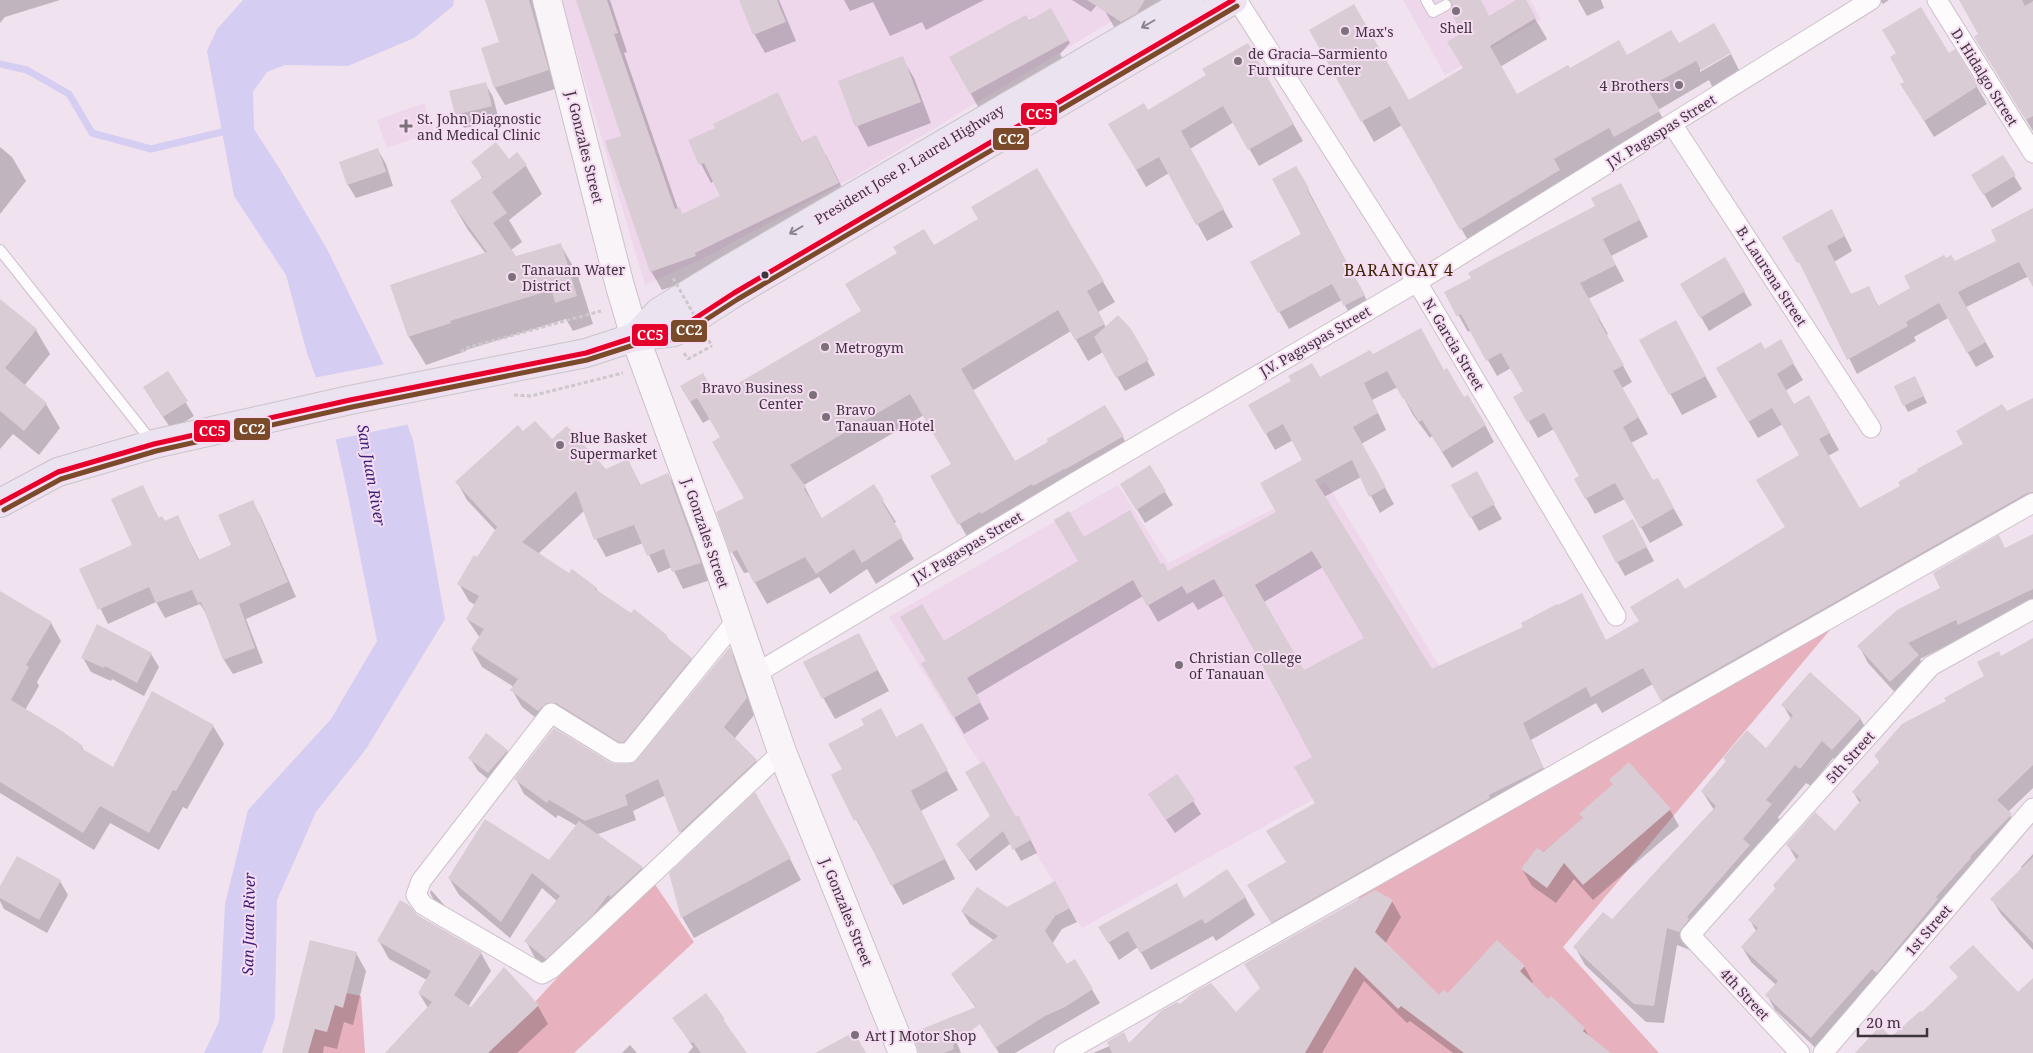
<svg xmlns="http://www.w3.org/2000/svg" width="2033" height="1053" viewBox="0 0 2033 1053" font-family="'Noto Serif',serif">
  <rect width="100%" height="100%" fill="#f0e2ee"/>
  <path fill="#eed6eb" d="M561,0H1147L852,178L702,259L645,285Z
    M1403,0H1530L1541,19L1445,75Z
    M424,103L434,132L387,148L377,120Z
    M1326,482L1468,713L1082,928L889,617L1118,485L1168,563Z"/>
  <path fill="#e7b2be" d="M1835,624L1563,947L1659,1053H1272L1369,880Z
    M650,877L694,942L574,1053H488Z
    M312,986L361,996L365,1053H298Z"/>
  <path fill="#d6cef2" d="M243,0H454L453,6L414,38L348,66L285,65L267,72L253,92L254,129L281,171L327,249L391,379L413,440L445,619L366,749L316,812L277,900L275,1018L262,1053H204L219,1022L225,904L248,810L331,719L377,641L345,481L331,419L307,353L286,275L234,196L207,51L217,29Z"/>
  <path fill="#f0e2ee" d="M386,364L393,378L410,424L333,440L329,420L313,378Z"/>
  <path fill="#0003" fill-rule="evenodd" d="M0,0H60L5,17L0,23Z
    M486,0H532L549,54L558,88L505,105L495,88L500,43Z
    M577,0H610L627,52L624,53L678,209L683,215L722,196L714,181L711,183L689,141L716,129L777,94L802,143L826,155L849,202L706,275L662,290L651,271L623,136Z
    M740,0H779L796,41L765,53L755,35Z
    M844,0H984L926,30L922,22L890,36L873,2L850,11Z
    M1072,0H1101L1091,12Z
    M1116,0H1170L1117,32L1105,11Z
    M1445,0H1480L1489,18L1519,0H1524L1547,39L1500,67L1517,95L1569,70L1679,45L1729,52L1700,69V72L1731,54L1741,74L1714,90L1709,80L1658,110L1671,132L1473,249L1402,125L1374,142L1311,30L1408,102L1464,69L1463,33Z
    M1578,0H1601L1604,8L1587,16Z
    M1880,0H1889L1883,4Z
    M1960,0H2033V131L1975,37L1980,35Z
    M1051,10L1070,43L1060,54L1068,68L982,114L951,58Z
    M1248,45L1303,141L1259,166L1234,122L1190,149L1233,227L1207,241L1169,173L1146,187L1110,124L1147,112L1207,76Z
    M1949,54L1977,87L1987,104L1934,137L1912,101Z
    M902,58L914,78L931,123L868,147L857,126Z
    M485,83L493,97L499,120L464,128L456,114Z
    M0,147L12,157L26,181L0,214Z
    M378,150L386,164L393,186L356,198L348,185L341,163Z
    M508,160L526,166L542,194L509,220L522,242L511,250L516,258L560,244L577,273L593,324L573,331L566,319L466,350V351L426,365L409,337L392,285L486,254L468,230L451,201L483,179L473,162Z
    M1296,167L1373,312L1354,322L1342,300L1289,329L1252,263L1303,235Z
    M1037,170L1115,302L1098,312L1106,328L1130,330L1155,375L1125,391L1103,352L1088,361L1071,331L972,391L1014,463L1105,407L1135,458L972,545L932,476L953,464L924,415L804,485L822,520L873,486L896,522L893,524L914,559L876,584L867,569L830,594L819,577L767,604L749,572L744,573L732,552L746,499L721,438L710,419L703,423L681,387L718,397L862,311L934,247L980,219Z
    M2014,176L2022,189L1992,208L1981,189Z
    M1630,200L1648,237L1611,256L1624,281L1588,299L1608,334L1606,335L1632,382L1622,388L1648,434L1631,443L1653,482L1657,479L1683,525L1650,543L1625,499L1595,514L1586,498L1581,477L1554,429L1538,438L1515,397L1524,392L1511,368L1497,376L1471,330L1468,332L1446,293Z
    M2033,210V284L2029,276L1966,307L1994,357L1976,367L1948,318L1914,337L1916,341L1857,374L1808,276L1784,238L1840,226L1852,251L1834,262L1851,296L1868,287L1879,307L1954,263L1998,241Z
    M1725,259L1752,305L1709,331L1682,284Z
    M0,301L36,330L50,354L24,386L46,404L60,428L39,455L13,434L0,449Z
    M1641,341L1687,343L1717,397L1682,415Z
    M1780,341L1803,380L1785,391L1794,405L1809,397L1839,450L1828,456L1860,510L1902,486L1965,444L2006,413L2033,406V512L1671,717L1653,684L1602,713L1596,703L1531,740L1551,785L1281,939L1259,901L1287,863L1317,803L1313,758L1225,595L1198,610L1193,602L1158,622L1143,596L976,695L989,719L964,734L923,664L943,642L1079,561L1084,539L1161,566L1168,572L1278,512L1304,460L1293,440L1275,450L1266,434L1320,379L1373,356L1444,371L1485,425L1494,442L1452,468L1432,436L1430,438L1413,415L1398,387L1372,400L1386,430L1361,444L1394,504L1380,513L1361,477L1324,497L1431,671L1606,641L1641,622L1684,590L1786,528L1801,455L1783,424L1758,438L1718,369L1764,350ZM1323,567L1366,638L1303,672L1264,602Z
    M167,372L194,416L172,430L152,401Z
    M1918,384L1927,403L1908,412L1895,387Z
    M523,433L552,441L605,471L628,461L641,486L668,474L678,492L710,580L683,589L672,567L658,573L643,543L606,557L596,539L585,510L538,554L569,575L596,588L599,593L666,636L670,641L691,659L701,676L634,759L557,720L549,728L522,707L512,690L514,687L482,667L472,649L480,638L467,619L475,605L469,601L459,584L496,531L467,500L457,482Z
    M1476,473L1502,519L1479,531L1453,485Z
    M143,487L159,519L165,522L178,517L199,560L233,545L252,502L261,517L296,597L246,619L263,663L233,674L224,660L208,617L200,604L165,618L156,602L108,624L81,569L133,545Z
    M1165,492L1173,505L1145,523L1130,498Z
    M1640,535L1654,561L1625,576L1603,537Z
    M2033,535V611L1966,636L1920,659L1928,673L1900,698L1868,663L1859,646L1942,589L2006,549Z
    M0,592L51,623L61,641L37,682L39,686L25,710L82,747L85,752L114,769L213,726L224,744L187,809L183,807L159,850L110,823L94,850L0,793Z
    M859,635L889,691L835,719L804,663Z
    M2033,640V788L2008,812L2019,830L1820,1052L1775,1010L1767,995L1776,985L1751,962L1742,947L1756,931L1750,920L1776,889L1774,886L1797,861L1788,845L1835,832L1860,803L1853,792L1880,763L1876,756L1947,702L1985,676L2001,657Z
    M729,649L738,663L755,714L734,739L756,761L764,776L689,847L681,832L666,795L633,811L636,820L596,835L642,868L652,885L556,975L535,958L526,941L558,902L542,888L510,938L459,895L449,878L549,862L577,826L558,815L556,818L524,794L516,779L610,764L634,765Z
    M151,654L159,667L144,696L112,679L111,681L91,672L83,658Z
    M1783,705L1860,718L1871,737L1843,767L1833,758L1811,786L1806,783L1778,817L1781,823L1690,950L1677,945L1664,1023L1646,1022L1585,965L1575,947L1612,921L1714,810L1702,791L1727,763L1724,758L1766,750L1791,719Z
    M921,724L958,790L921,811L955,879L903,905L832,775Z
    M507,751L515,765L497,786L478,771L470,758Z
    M1193,801L1201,814L1175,833L1158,808Z
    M1670,810L1679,826L1593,900L1574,879L1556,903L1532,886L1522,869L1583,819L1580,814Z
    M767,815L801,880L694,938L682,917Z
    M1016,818L1025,829L1037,853L1021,861L1011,843L976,871L957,844Z
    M2033,854V950L2001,914L1992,899L2022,869L2021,867Z
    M60,881L68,895L47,933L4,909L0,901V888Z
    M431,890L446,907L452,917L438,907L430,893Z
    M1062,895L1077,922L1062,929L1052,944L1067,965L1075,961L1100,1003L1015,1053H999L980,1022L976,1008L952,975L995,941L970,924L962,911L1007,908Z
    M1245,897L1255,915L1216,941L1213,936L1151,970L1138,947L1119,960L1100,927L1184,899Z
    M1392,901L1401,917L1385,944L1440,997L1524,966L1533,982L1531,984L1548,1001L1584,1028L1590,1038L1609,1053H1453L1410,1021L1407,1023L1364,981L1322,1053H1093L1110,1046L1129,1044L1180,1006L1235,1014Z
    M417,916L481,953L491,971L468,1007L471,1009L538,1006L548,1024L517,1053H394L428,1008L419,993L427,980L389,959L379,941Z
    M356,953L366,971L353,1025L344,1022L337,1049L324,1046L323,1053H283Z
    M706,995L746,1053H688L693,1047L674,1018Z
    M954,1036L961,1053H921Z
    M630,1045L637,1053H622Z"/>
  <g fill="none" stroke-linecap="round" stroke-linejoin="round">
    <path stroke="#d6cef2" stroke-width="7" d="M0,64L27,70L69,94L92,133L151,149L222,132L230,127"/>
  </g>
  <path fill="#d9ccd5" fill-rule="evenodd" d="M485,0H529L549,70L494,88L481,48L499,42Z
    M576,0H607L618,33L614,34L675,209L680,207L682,214L720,196L704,163L699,165L688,140L715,128L713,124L778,92L801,142L816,135L839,183L695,253L696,256L650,272L605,141L621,136Z
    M739,0H777L786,22L753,35Z
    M1087,0H1145L1137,13L1121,22Z
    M1450,0H1481L1489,16L1516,0H1526L1536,18L1490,46L1517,94L1568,65L1570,68L1619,40L1627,55L1671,30L1679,43L1714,23L1731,53L1701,70L1696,61L1647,88L1660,111L1614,137L1609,128L1554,159L1560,170L1460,230L1390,106L1361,122L1309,30L1354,4L1409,100L1463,68L1447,42L1462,33L1450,11L1453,6Z
    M1959,0H2022L2025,6L2033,1V116L2026,120L1974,37L1978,34Z
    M1921,7L1949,53L1955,49L1978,86L1924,121L1900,84L1904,82L1890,57L1896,53L1882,30Z
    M1051,8L1069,40L970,94L949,57L1026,15L1029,21Z
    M1248,43L1294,124L1248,150L1223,106L1181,131L1224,209L1196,225L1159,157L1136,170L1108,124L1144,103L1148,110L1206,75L1202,69Z
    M903,56L921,102L855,127L838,81Z
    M486,82L492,106L455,115L449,91Z
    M496,142L509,159L517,152L527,165L492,192L507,213L493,223L516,256L561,243L577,296L555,303L552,290L450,321L451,323L408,337L390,285L487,252L450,201L483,177L471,162Z
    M378,148L386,172L347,185L339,162Z
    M2003,155L2016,175L1983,195L1971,175Z
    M1296,166L1309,188L1307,190L1365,295L1344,306L1332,284L1278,313L1250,262L1301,234L1272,179Z
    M1037,168L1104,281L1087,291L1105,324L1075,340L1058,310L961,369L1015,461L1048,442L1047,439L1105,405L1124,436L1064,470V469L1033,486L1032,484L981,514L980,512L958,525L930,476L951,464L910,394L790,465L806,487L804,489L822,518L874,484L884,500L882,502L903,537L862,563L854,549L816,574L805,557L754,583L737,550L730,553L716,512L744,498L712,442L720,437L697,398L690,402L680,386L703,373L714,392L716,391L718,395L861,311L845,284L897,253L893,247L924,229L934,245L978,219L971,207Z
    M1621,183L1640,220L1603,239L1616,265L1580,283L1600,318L1598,319L1624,365L1613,371L1639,417L1623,427L1653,480L1658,478L1674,508L1640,528L1615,483L1585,499L1574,479L1579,476L1544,413L1527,422L1513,397L1523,391L1501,353L1486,361L1461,314L1457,317L1444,292L1471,278L1468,273L1495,258L1595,206L1591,198Z
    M2033,208V287L2019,262L1958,292L1986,342L1967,353L1939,303L1906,322L1908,326L1847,360L1799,262L1797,263L1782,237L1832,209L1845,236L1827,246L1851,294L1869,286L1878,306L1910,288L1904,276L1944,255L1946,258L1951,255L1955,261L1996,241L1991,230Z
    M1725,257L1745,291L1700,318L1680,284Z
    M0,299L37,329L5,368L47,403L24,431L0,411Z
    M1118,315L1131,329L1149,360L1116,378L1094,337Z
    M1676,320L1706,376L1669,395L1639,340Z
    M1421,328L1444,370L1447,368L1464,397L1468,395L1486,425L1442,452L1422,420L1419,422L1404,398L1403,399L1387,371L1364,383L1378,413L1353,427L1386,487L1369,497L1352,460L1315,480L1432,669L1523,627L1521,623L1557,604L1558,605L1582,593L1606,640L1639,621L1630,607L1678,578L1685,589L1785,527L1756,480L1799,455L1772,408L1748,422L1716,368L1761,342L1765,349L1781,339L1794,363L1777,374L1794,404L1809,395L1830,433L1819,439L1860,508L1900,486L1898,482L1918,471L1917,469L1963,444L1956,431L2002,404L2007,411L2033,398V492L2027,493L1661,701L1643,668L1591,697L1586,687L1523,723L1543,768L1489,795L1490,798L1467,811L1271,923L1247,885L1286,862L1266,831L1315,803L1294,767L1312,757L1274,686L1214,579L1187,594L1182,586L1147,606L1133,580L967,678L981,702L954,718L921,663L926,661L900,617L922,604L944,641L1078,561L1054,520L1069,511L1084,537L1130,510L1161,564L1164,563L1168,571L1276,512L1260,483L1302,460L1283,424L1265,434L1248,405L1291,381L1288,376L1312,363L1320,377L1370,350L1373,354ZM1312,551L1364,638L1304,670L1255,585Z
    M168,371L188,401L163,417L143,387Z
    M1915,376L1924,396L1903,406L1894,386Z
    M535,421L552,439L567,426L606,469L628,459L640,485L668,473L701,563L672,572L664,549L647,556L634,525L594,540L576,491L522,542L569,573L572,569L596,587L595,589L631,613L634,609L667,635L666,637L692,658L624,742H619L556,703H547L538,711L510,690L518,679L471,649L484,629L466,619L479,596L457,584L474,555L477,557L497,527L455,482L518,425L523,431Z
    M1150,465L1166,491L1136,510L1120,484Z
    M1477,471L1495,504L1470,518L1451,485Z
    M143,485L158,518L162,516L165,521L178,515L198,560L231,545L218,515L253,500L288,582L239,604L255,648L223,660L201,602L198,603L192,590L156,603L149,587L98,610L79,569L132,545L111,499Z
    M1633,519L1647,547L1616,563L1602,536Z
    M2033,534V589L1958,625L1956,620L1908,643L1919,655L1890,682L1857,646L1897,610L1940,588L1933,573L1999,535L2005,548Z
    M0,591L52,622L26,665L29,667L11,700L62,731L83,746L81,748L113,767L152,691L214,725L176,791L173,790L149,833L100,806L83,833L0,782Z
    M97,624L152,653L137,683L105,666L104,668L81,658Z
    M859,633L878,670L822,699L803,662Z
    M2033,638V765L1997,800L2012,814L1970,857L1971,858L1936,897L1938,899L1877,973L1872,969L1811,1038L1765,995L1778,981L1741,947L1758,928L1748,920L1776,888L1773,885L1799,856L1786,845L1815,812L1835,831L1861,800L1852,792L1880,761L1874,756L1902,724L1946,701L1944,698L1984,676L1977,662L1999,651L2001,656Z
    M730,647L747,698L724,727L757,760L679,833L658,779L625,795L628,805L585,821L549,800L547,803L514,779L554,728L611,763L616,764L634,763Z
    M1810,672L1861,718L1832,750L1822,741L1800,769L1795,765L1766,800L1772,804L1743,839L1750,845L1687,917L1689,919L1679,932L1667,928L1654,1006L1634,1004L1573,947L1603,912L1612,919L1716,806L1701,791L1726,761L1723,758L1747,730L1766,748L1793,715L1781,705Z
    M881,708L896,737L922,723L948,770L911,791L945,859L891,886L857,819L854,821L831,775L842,769L828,744L864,725L861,719Z
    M486,733L508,750L488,773L468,758Z
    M984,761L1016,817L1018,815L1031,840L1013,850L1003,831L969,860L956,844L990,816L965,772Z
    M1629,762L1671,809L1583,885L1564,863L1547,888L1521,869L1537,848L1543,852L1583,818L1579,814L1613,784L1609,780Z
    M1177,774L1195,800L1166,820L1148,794Z
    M755,792L791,858L681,918L669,873Z
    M485,819L549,860L579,821L643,867L611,897L608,895L593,915L546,959L524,941L560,896L532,873L501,922L448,878Z
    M17,856L61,880L39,920L0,898V886Z
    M2033,857V943L1990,899Z
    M1227,869L1246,897L1205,924L1202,919L1140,953L1128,931L1108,943L1098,927L1177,883L1184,898Z
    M1055,881L1070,908L1055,916L1045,931L1067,964L1075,959L1093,989L1065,1007L1045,1016L995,1048L980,1024L953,1045L954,1049L944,1053H919L912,1033L976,1007L951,974L998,936L961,911L977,887L1007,907Z
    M1375,890L1393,900L1375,932L1439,995L1443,990L1448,993L1497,940L1525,966L1520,971L1548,999L1551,996L1585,1028L1583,1031L1611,1053H1464L1401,1006L1398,1009L1355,967L1305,1053H1112L1107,1042L1124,1032L1129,1043L1161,1011L1177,1002L1180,1004L1194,992L1211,983L1236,1012L1260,988L1244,964Z
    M400,900L410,906L417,915L482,952L454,995L471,1007L504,967L539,1005L488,1053H385L432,1002L418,993L431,971L377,941Z
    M310,940L357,952L343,1008L335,1005L327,1032L315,1029L308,1053H282Z
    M1973,945L2018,992L2033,978V1053H1855L1880,1026L1891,1037L1920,1011L1922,1012L1958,977L1949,967Z
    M706,993L725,1019L723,1020L747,1053H701L693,1042L691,1043L672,1018Z
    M854,1032L866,1053H815Z"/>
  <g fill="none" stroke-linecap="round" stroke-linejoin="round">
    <defs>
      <path id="lane" d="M1426,0L1433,12L1446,5
        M0,250L153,443"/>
      <path id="street" d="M1237,0L1417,282L1616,616
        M1937,0L2033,153
        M1672,124L1871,428
        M736,621L629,753H616L551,713L421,881L416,895L423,905L542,974L551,969L782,752
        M755,674L1079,480L1417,282L1871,0
        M1064,1053L2033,503
        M1800,1053L1690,935L1931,666L2033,609
        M1823,1053L2033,808"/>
      <path id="secondary" d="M547,0L620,286L635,337L710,541L782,752L903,1053"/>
      <path id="highway" d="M635,337L659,312L726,271L1190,0
        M0,503L58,472L154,444L350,400L586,353L635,337L674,332L734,293L1233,0"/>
    </defs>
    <use href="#lane" stroke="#ccc1ca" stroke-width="12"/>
    <use href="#street" stroke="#ccc1ca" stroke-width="21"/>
    <use href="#secondary" stroke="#ccc1ca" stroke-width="30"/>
    <use href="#highway" stroke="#cbc4ca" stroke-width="30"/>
    <path stroke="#ccc8cc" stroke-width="3" stroke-dasharray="4 2.5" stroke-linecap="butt" d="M461,352L466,348L601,311
      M684,353L688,359L712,346
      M514,395L531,396L623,373"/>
    <use href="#lane" stroke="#fdfbfc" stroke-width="10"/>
    <use href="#street" stroke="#fdfbfc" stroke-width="19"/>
    <use href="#secondary" stroke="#f8f4f8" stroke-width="28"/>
    <use href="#highway" stroke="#ece3f0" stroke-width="28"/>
    <path stroke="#ccc8cc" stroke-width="3" stroke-dasharray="4 2.5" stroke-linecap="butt" d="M673,278L712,346"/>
    <defs>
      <path id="bus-1" d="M0,503L58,472L154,444L350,400L586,353L635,337L674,332L734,293L1233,0"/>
      <path id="bus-2" d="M4,510L61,479L156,451L352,407L587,360L637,344L676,339L738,299L1237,6"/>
    </defs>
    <use href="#bus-1" stroke="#f6dcf2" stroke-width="9"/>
    <use href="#bus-2" stroke="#f6dcf2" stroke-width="9"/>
    <use href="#bus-1" stroke="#e4002b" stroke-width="5"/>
    <use href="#bus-2" stroke="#7a4b2a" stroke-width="5"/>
  </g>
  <defs><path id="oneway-shaft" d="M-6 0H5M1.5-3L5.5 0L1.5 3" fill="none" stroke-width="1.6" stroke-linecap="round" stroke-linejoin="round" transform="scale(1.25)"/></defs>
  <g stroke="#8c838e">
    <use href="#oneway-shaft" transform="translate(1148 24) rotate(150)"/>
    <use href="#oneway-shaft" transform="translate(796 230) rotate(150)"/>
  </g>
  <g fill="#7c717b" stroke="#f6dcf2" stroke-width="2">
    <circle cx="1456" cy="11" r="5"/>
    <circle cx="1345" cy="31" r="5"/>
    <circle cx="1238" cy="61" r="5"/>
    <circle cx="1679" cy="85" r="5"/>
    <path d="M403.5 118.5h5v5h5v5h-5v5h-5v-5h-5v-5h5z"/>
    <circle cx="512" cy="277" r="5"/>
    <circle cx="825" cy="347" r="5"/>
    <circle cx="813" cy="395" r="5"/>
    <circle cx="826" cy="417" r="5"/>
    <circle cx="560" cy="445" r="5"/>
    <circle cx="1179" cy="665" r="5"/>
    <circle cx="855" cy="1035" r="5"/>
  </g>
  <circle fill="#3e343d" stroke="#f6dcf2" stroke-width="2" cx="765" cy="275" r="4.5"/>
  <g text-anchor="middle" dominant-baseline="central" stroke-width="4" stroke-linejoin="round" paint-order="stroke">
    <g font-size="14" fill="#3e343d" stroke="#f6dcf2" text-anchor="start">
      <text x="1456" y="27" text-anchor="middle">Shell</text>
      <text x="1355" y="31">Max's</text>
      <text x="1248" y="53">de Gracia–Sarmiento<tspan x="1248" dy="16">Furniture Center</tspan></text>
      <text x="1669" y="85" text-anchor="end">4 Brothers</text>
      <text x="417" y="118">St. John Diagnostic<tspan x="417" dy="16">and Medical Clinic</tspan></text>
      <text x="522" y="269">Tanauan Water<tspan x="522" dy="16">District</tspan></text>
      <text x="835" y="347">Metrogym</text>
      <text x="803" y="387" text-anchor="end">Bravo Business<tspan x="803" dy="16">Center</tspan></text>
      <text x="836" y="409">Bravo<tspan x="836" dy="16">Tanauan Hotel</tspan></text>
      <text x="570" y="437">Blue Basket<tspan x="570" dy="16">Supermarket</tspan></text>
      <text x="1189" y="657">Christian College<tspan x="1189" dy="16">of Tanauan</tspan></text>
      <text x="865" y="1035">Art J Motor Shop</text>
    </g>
    <g font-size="14" fill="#3e343d" stroke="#f6dcf2">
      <text transform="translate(1985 77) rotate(58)">D. Hidalgo Street</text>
      <text transform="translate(1661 131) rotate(-32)">J.V. Pagaspas Street</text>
      <text transform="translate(585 147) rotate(76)">J. Gonzales Street</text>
      <text transform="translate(909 164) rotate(-31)">President Jose P. Laurel Highway</text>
      <text transform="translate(1772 276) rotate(57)">B. Laurena Street</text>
      <text transform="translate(1315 341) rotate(-30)">J.V. Pagaspas Street</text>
      <text transform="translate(1454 344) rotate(59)">N. Garcia Street</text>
      <text transform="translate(706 533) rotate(71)">J. Gonzales Street</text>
      <text transform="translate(967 547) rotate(-31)">J.V. Pagaspas Street</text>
      <text transform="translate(1850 757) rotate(-48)">5th Street</text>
      <text transform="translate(847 912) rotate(68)">J. Gonzales Street</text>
      <text transform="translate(1928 930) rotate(-49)">1st Street</text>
      <text transform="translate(1745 994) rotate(47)">4th Street</text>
    </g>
    <g font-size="15" font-style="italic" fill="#392074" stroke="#f6dcf2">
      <text transform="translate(372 475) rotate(80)">San Juan River</text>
      <text transform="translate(248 924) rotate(-89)">San Juan River</text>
    </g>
    <g font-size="16" letter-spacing="1" fill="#3d2502" stroke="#f6dcf2">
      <text x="1399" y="270">BARANGAY 4</text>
    </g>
  </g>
  <g stroke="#f6dcf2" stroke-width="2">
    <rect x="1020" y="102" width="38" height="24" rx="5" fill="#e4002b"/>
    <rect x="992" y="127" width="38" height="24" rx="5" fill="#7a4b2a"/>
    <rect x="670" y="319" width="38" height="24" rx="5" fill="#7a4b2a"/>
    <rect x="631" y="323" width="38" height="24" rx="5" fill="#e4002b"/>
    <rect x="233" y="417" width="38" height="24" rx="5" fill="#7a4b2a"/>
    <rect x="193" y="419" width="38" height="24" rx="5" fill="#e4002b"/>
  </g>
  <g font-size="14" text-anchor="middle" font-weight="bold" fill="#fff">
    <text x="1039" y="119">CC5</text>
    <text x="1011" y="144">CC2</text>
    <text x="689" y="335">CC2</text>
    <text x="650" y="340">CC5</text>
    <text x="252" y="434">CC2</text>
    <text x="212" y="436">CC5</text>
  </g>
  <path d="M1858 1028v8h69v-8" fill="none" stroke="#3e343d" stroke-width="2.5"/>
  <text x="1866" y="1028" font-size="15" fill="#3e343d" stroke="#f6dcf2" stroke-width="4" paint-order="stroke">20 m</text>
</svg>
